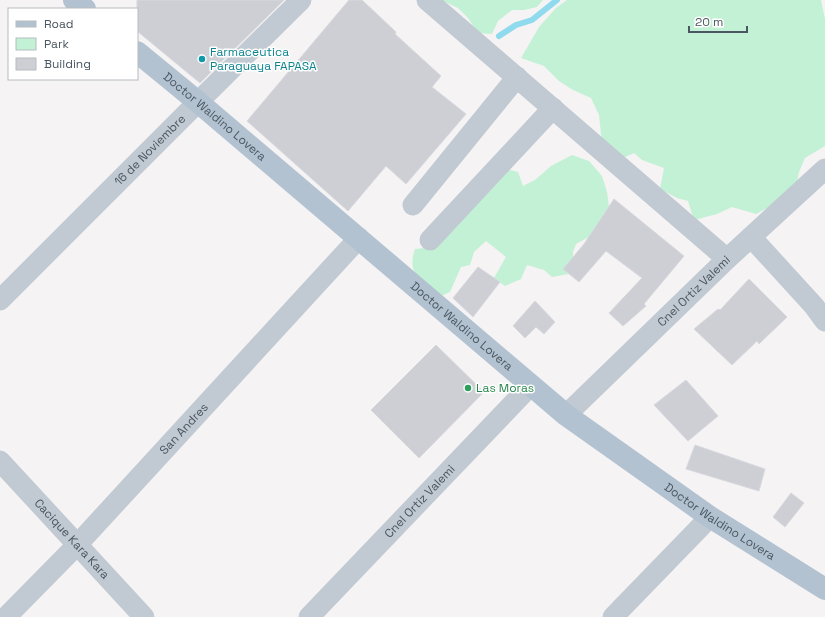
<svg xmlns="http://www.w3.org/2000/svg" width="825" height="617" viewBox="0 0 825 617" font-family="'Space Grotesk',sans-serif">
  <rect width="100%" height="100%" fill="#f5f3f3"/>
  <path fill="#c3f1d5" d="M441,0H543L537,7L524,10H512L498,21L492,34L478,33L468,18L458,8Z
    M567,0H821L825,19V146L805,158L799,172L794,198L778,202L756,214L732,207L717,214L694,220L688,201L677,198L660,189L664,168L642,160L634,153L623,158L602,143L599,115L591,98L573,90L559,81L544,66L521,58L539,27L556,8Z
    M572,155L589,161L602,176L607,192L609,207L589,237L576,244L573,252V268L569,274L552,277L544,270L527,265L521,279L505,286L494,278L506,257L486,241L474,252L470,265L461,267L450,292L439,297C422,282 406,274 415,249L435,247L502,168L518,172L523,186L535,180L551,166Z"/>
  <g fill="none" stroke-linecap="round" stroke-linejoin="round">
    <path stroke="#90daee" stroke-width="6" d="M499,36L516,25L532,20L557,0"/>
  </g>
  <path fill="#cdcfd5" stroke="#d7d9de" d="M137,0H284L200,83L137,31Z
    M349,0H362L396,32L395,34L441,76L432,87L466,114L406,184L386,166L348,211L247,121Z
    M614,199L684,256L644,304L646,306L623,326L609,313L642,278L606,251L579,282L563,269L584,244Z
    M478,267L500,282L473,317L453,298Z
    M749,279L787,317L759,344L757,341L732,365L694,329L718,309L720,310Z
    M535,301L555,322L544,334L536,327L525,338L513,326Z
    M436,345L484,392L419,458L371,410Z
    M686,380L718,416L688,441L654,405Z
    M695,445L765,469L759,491L686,469Z
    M791,493L804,503L785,527L773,517Z"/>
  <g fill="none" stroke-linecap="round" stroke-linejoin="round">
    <g stroke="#c1cad2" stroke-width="21">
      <path d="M427,0L727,259"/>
      <path d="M413,205L517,77"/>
      <path d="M751,237L814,306L825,321"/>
      <path d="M430,240L553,108"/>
      <path id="s1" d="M0,300L198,102L301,0"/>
      <path id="s2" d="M566,415L727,259L825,169"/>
      <path id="s3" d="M0,461L144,617"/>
      <path id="s4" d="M6,617L77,545L359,238"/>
      <path id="s5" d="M309,617L531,385"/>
      <path d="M613,617L710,517"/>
    </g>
    <g stroke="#b3c2d1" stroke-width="22">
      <path d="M74,0L85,9"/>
      <path id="s6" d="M137,52L198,102L566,415L710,517L825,589"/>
    </g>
  </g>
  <circle fill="#0f9aa8" stroke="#fff" stroke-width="1.5" cx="202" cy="59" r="4"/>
  <circle fill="#2e9e5b" stroke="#fff" stroke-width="1.5" cx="468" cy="388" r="4"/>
  <g text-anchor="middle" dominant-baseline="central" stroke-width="3" stroke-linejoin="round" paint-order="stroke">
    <g font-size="12" fill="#0d838f" stroke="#fff" text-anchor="start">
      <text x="210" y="52">Farmaceutica<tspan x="210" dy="14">Paraguaya FAPASA</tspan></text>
    </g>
    <g font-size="12" fill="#4a5661" stroke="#fff">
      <text stroke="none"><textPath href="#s6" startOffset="101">Doctor Waldino Lovera</textPath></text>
      <text stroke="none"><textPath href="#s1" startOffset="212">16 de Noviembre</textPath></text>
      <text stroke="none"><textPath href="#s2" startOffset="178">Cnel Ortiz Valemi</textPath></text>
      <text stroke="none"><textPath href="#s6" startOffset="425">Doctor Waldino Lovera</textPath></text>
      <text stroke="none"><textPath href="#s4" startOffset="259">San Andres</textPath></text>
      <text stroke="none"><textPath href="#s5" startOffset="160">Cnel Ortiz Valemi</textPath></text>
      <text stroke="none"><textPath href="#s6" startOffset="749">Doctor Waldino Lovera</textPath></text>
      <text stroke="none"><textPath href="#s3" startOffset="106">Cacique Kara Kara</textPath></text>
    </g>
    <g font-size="12" fill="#27864d" stroke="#fff" text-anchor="start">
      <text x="476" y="388">Las Moras</text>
    </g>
  </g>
  <rect x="8" y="8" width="130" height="72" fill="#ffffff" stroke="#b7bbc0"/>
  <rect x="16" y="21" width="20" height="6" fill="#b3c2d1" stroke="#b7bbc0"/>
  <text x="44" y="28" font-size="12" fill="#4a5661">Road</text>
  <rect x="16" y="38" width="20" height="12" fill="#c3f1d5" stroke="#b7bbc0"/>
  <text x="44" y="48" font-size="12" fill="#4a5661">Park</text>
  <rect x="16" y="58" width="20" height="12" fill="#cdcfd5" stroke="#b7bbc0"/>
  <text x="44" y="68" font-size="12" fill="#4a5661">Building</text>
  <path d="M689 26v6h58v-6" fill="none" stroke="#4a5661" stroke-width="2"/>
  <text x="695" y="26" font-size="12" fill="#4a5661" stroke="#ffffff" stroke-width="3" paint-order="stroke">20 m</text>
</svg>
